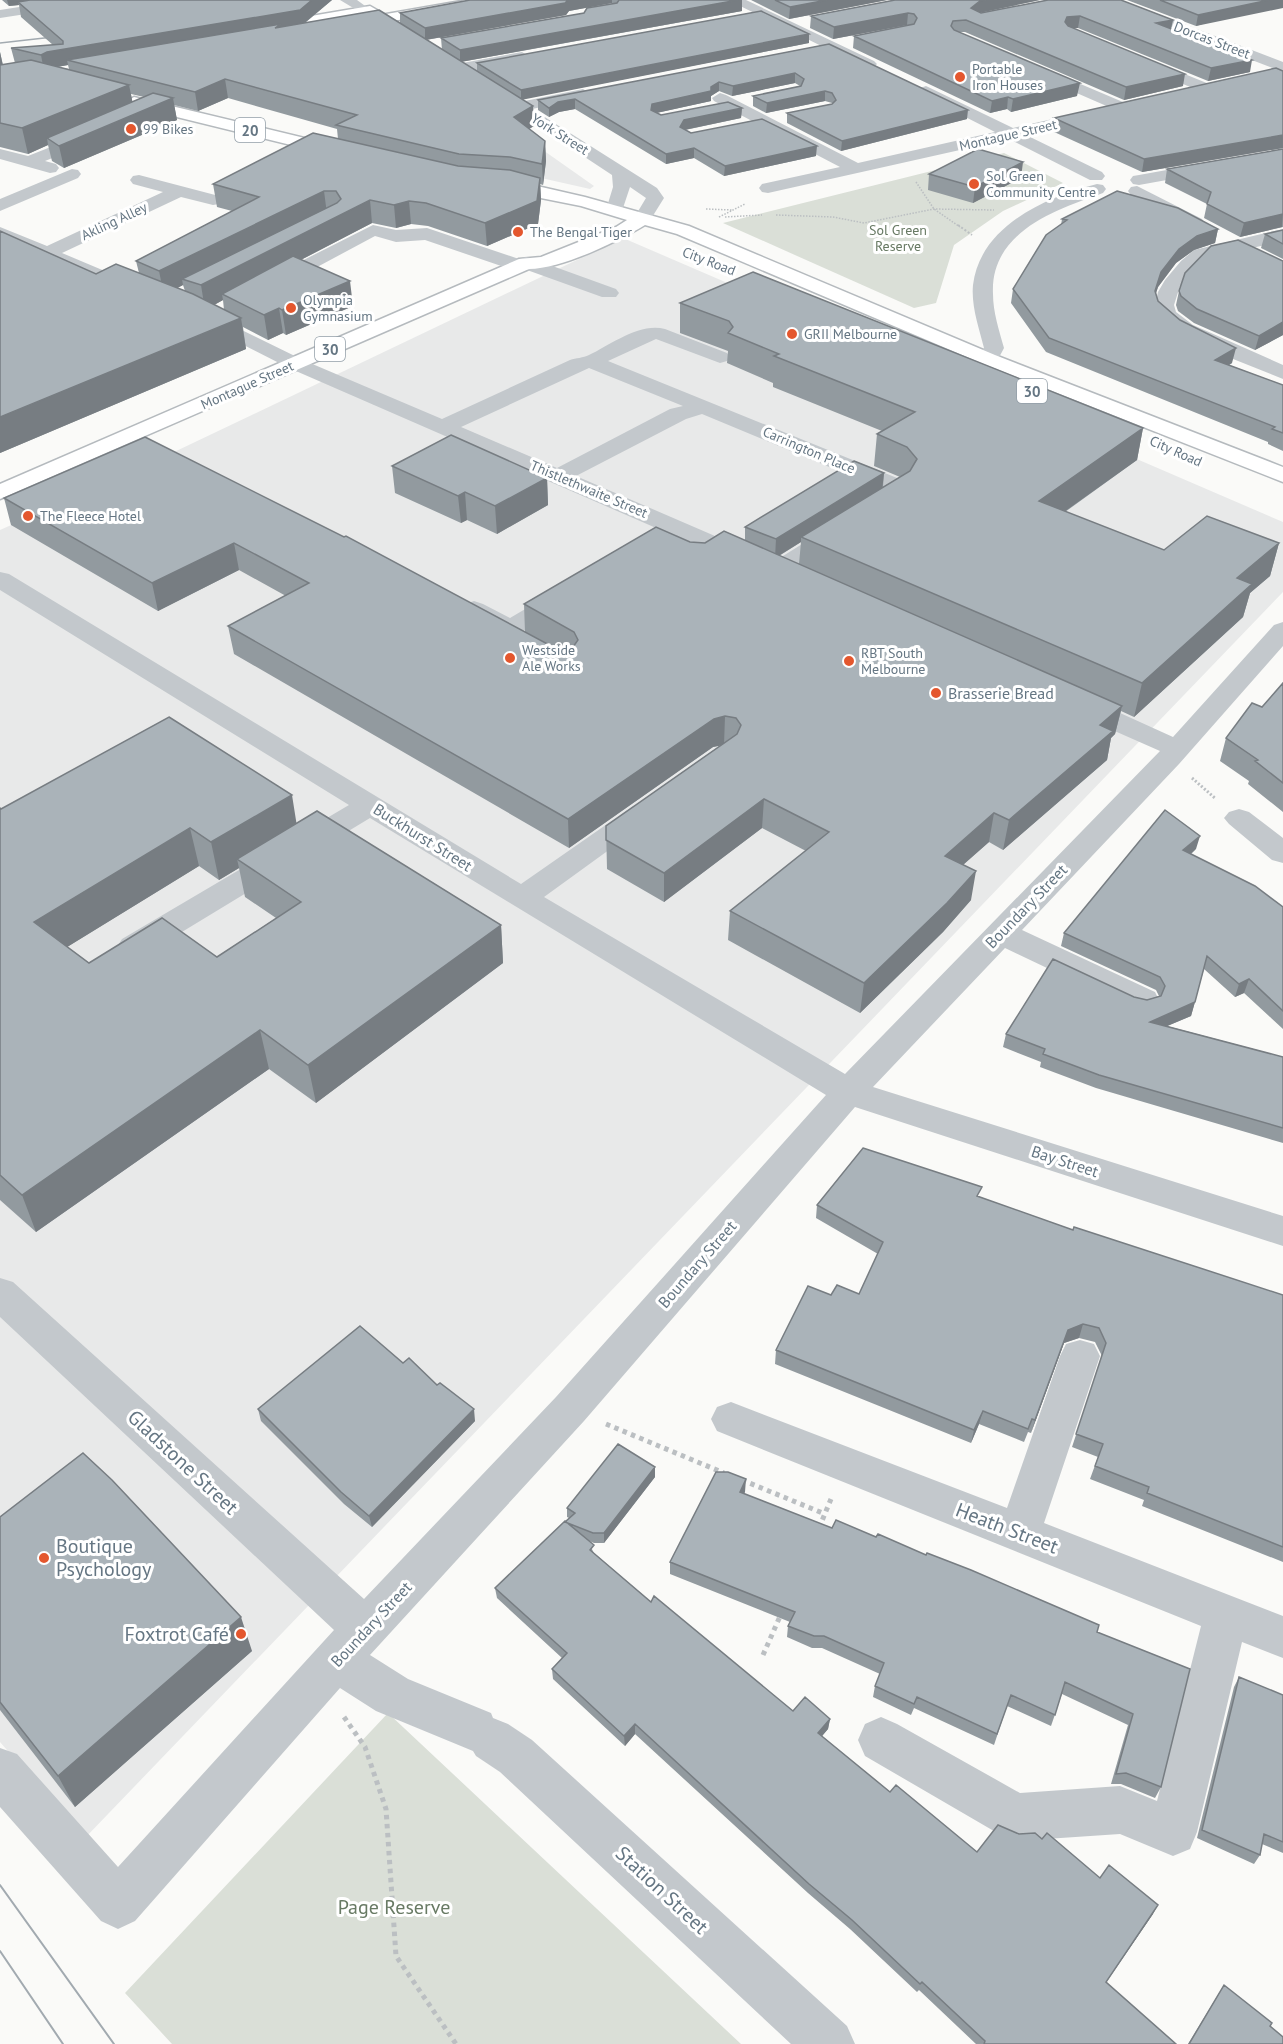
<svg xmlns="http://www.w3.org/2000/svg" width="1283" height="2044" viewBox="0 0 1283 2044" font-family="'PT Sans',sans-serif">
  <rect width="100%" height="100%" fill="#fafaf8"/>
  <path fill="#e8e9e9" d="M513,129L594,186L590,189L457,159Z
    M623,238L1283,522V592L84,1839L0,1742V530L151,463Z"/>
  <path fill="#dadfd7" d="M1004,153L1063,183L1003,211L954,245L936,303L914,308L723,223Z
    M388,1713L741,2044H172L125,1993Z"/>
  <g fill="none" stroke-linecap="round" stroke-linejoin="round">
    <defs>
      <path id="major" d="M467,0H499L492,4L346,29L339,25L346,21Z
        M370,6L377,10L375,13L264,32L257,28L264,24Z
        M134,97L346,148L348,152L340,157L128,105L126,102Z
        M496,179L511,180L585,197L689,226L995,355L1283,467V482L981,363L677,234L645,225C617,242 561,269 529,269L0,499V484L519,259L541,257L616,227L627,220L581,206L490,188L487,184L490,180Z"/>
    </defs>
    <use href="#major" stroke="#b5babe" stroke-width="3"/>
    <path stroke="#bbbfc2" stroke-width="1.5" stroke-dasharray="1.5 1.5" stroke-linecap="butt" d="M916,182L934,209L960,227
      M706,209L732,210
      M776,215L833,217L864,223L934,209L994,210
      M719,217L745,204
      M725,217L762,215"/>
    <path stroke="#bbbfc2" stroke-width="2" stroke-dasharray="2 2" stroke-linecap="butt" d="M958,225L972,235"/>
    <path stroke="#bbbfc2" stroke-width="3" stroke-dasharray="2 2" stroke-linecap="butt" d="M1192,778L1216,799"/>
    <path stroke="#bbbfc2" stroke-width="5" stroke-dasharray="4.5 4.5" stroke-linecap="butt" d="M606,1424L724,1473
      M742,1480L825,1514
      M819,1528L831,1499
      M763,1655L781,1614
      M344,1717L365,1747L386,1809L396,1956L456,2044"/>
    <path fill="#c3c8cc" fill-rule="evenodd" d="M64,0H98L91,4L0,18V10Z
      M340,0H357L372,11L365,15Z
      M728,0H746L874,61L877,64L874,67H864Z
      M1101,0H1121L1283,62V72L1103,3Z
      M522,52L530,57L527,60L457,74L449,69L457,64Z
      M1143,57L1214,86L1216,89L1214,92H1202L1138,65L1135,62L1138,59Z
      M1038,66L1130,105L1132,108L1130,111H1118L1033,74L1030,71Z
      M926,86L1013,128L1097,109L1103,111L1105,114L1103,117L1026,135L1102,172L1105,176L1102,180H1090L1009,139L768,193L762,192L759,188L762,184L840,167L714,101L712,98L720,93L726,95L858,163L995,132L920,94L918,91L920,88Z
      M583,89L591,94L589,97L532,109L657,188L664,198L649,222H637L634,218L646,198L630,187L621,214H609L606,210L613,187L612,175L500,101L508,96L520,102Z
      M91,131L99,136L97,140L45,161L56,164L59,168L56,172L50,173L0,159V149L28,156Z
      M1283,149V159L1139,185L1133,184L1130,180L1133,176L1139,175Z
      M72,169L78,170L81,174L78,178L0,211V199Z
      M139,175L219,196L222,200L219,204L213,205L181,197L62,253L145,288L148,292L145,296H131L0,240V227L47,246L163,192L133,184L130,180L133,176Z
      M1097,184L1103,185L1106,189L1103,193C1055,210 990,232 993,294C993,312 999,330 1004,348C997,362 988,377 970,372L967,368L984,348C979,328 971,306 973,285C980,226 1046,197 1097,184Z
      M1137,186L1202,219L1205,223L1202,227H1190L1131,195L1128,191L1131,187Z
      M373,225L396,230L427,228L519,259L526,257L533,259L616,289L619,293L616,297H602L527,270H513L425,240L396,242L375,236L278,288H264L261,284L264,280Z
      M1283,229V241L1207,258L1180,286L1174,305L1176,312L1193,325L1283,365V379L1213,351L1178,334L1160,318L1155,305L1158,292L1165,280L1181,261L1194,250Z
      M205,312L303,360L442,419L570,360C576,358 583,358 589,355C610,345 640,322 665,329L727,353L730,357L727,361L720,363L656,339L608,361L902,480L911,491L904,502L785,576L776,578L767,576L764,571L767,566L887,491L702,414L686,419L576,476L759,555L762,560L759,565L750,567L741,565L289,368L198,322L195,318L198,314ZM589,368L683,406L670,409L557,468L461,427Z
      M0,572L9,574L521,884L633,806L643,803L653,806L658,812L653,818L544,897L845,1074L1160,751L1067,710L1063,704L1067,698L1077,696L1087,698L1173,737L1274,625L1283,622V646L1179,764L1022,930L1155,992L1159,1000L1155,1008L1143,1011L1131,1008L1005,948L873,1087L1283,1216V1246L855,1107L584,1421L370,1655L408,1679L491,1713L493,1718L508,1724L532,1740L847,2026L855,2044H791L500,1772L476,1756L473,1751L376,1711L340,1688L135,1921L118,1929L101,1921L0,1807V1748L17,1754L118,1867L334,1630L0,1317V1278L13,1282L364,1599L556,1397L826,1095L370,818L144,955L133,958L122,955L117,947L122,939L349,805L0,590Z
      M563,589L572,592L576,597L572,602L520,633L511,636L502,633L465,614L461,609L465,604L474,601L483,604L510,618L554,592Z
      M1239,809L1249,812L1283,838V863L1272,860L1229,824L1224,818L1229,812Z
      M1080,1340L1094,1344L1100,1356L1044,1523L1283,1616V1658L1242,1642L1197,1832L1190,1849L1173,1856L1120,1834L1016,1841L999,1834L865,1756L858,1740L865,1724L881,1717L897,1724L1020,1793L1120,1786L1157,1801L1201,1626L717,1431L711,1419L717,1407L731,1402L1007,1508L1060,1356L1066,1344Z"/>
    <use href="#major" fill="#fff" fill-rule="evenodd"/>
    <path stroke="#a2aab0" stroke-width="1.5" d="M0,43L62,36"/>
    <path stroke="#a2aab0" stroke-width="2" d="M0,1885L114,2044
      M0,1951L63,2044"/>
  </g>
  <path fill="#929a9f" fill-rule="evenodd" d="M2,0H332L305,23L400,24V13L470,0H742V11L461,62L477,71V63L809,43L522,99L533,106L534,126L529,129L545,141L546,161L543,185L540,184L541,200L538,224L487,246L428,226L411,224L396,228L372,223L301,260L353,306L286,335L283,333L268,340L243,327L246,349L0,453V231L96,274L139,273L136,261L232,211L217,207L213,184L338,139L337,129L228,98L198,111L174,105L177,120L64,168L52,161L48,145L28,154L0,147V52L3,65L15,63L11,48L53,45L21,17L19,5L9,6ZM612,3H613L584,13L441,38L442,50L426,40L566,15L569,11ZM68,65L69,69L57,67ZM131,94L144,97L132,102ZM183,285L185,291L177,288ZM223,300L224,310L214,305Z
    M751,0H887L789,19Z
    M1040,0L979,13H981L1048,0L1173,20L1171,29L1250,72L1208,81L1078,28H1073L1183,86L1124,100L965,32H959L1077,96L1011,112L1007,109L990,113L853,48L854,36L909,25H907L833,39L810,28L811,16Z
    M1127,0H1283L1196,26Z
    M829,44L967,119L841,151L787,123V113L832,104V103L825,101L766,113L753,106V96L800,86L795,83L732,96L719,91L711,96V101L656,113L661,115L742,108L741,118L685,130L691,133L816,156L724,176L694,158L666,164L575,109L559,112L549,117L538,110V100Z
    M1283,71V148L1142,172L1052,131L1054,118Z
    M1283,149V227L1240,237L1204,218L1207,204L1165,183L1167,169Z
    M929,174L1021,178L973,203L928,190Z
    M1062,219L1218,229L1215,243L1194,250L1176,263L1158,287L1156,293L1158,301L1180,320L1232,363L1229,365L1283,385V451L1268,444V442L1046,352L1011,303L1013,289L1061,225Z
    M1283,230V259L1261,248L1265,234Z
    M1283,261V335L1255,350L1194,323L1178,311L1176,305L1179,291Z
    M680,303L1143,428L1137,460L1065,512L1164,550L1279,543L1270,576L1250,593L1243,617L1134,717L1121,711L1115,734L1111,738L1107,760L1003,850L989,842L963,865L971,900L943,932L860,1013L728,940L730,911L806,851L762,828L664,902L607,869L606,826L721,745L713,747L569,848L234,654L228,626L286,596L239,570L158,611L11,525L4,498L145,437L525,632L524,604L690,542L705,543L745,541V527L884,473L883,487L900,477L874,466L877,434L882,431L773,387V383L727,363L728,351L680,333ZM801,542L799,564L779,556Z
    M392,466L547,478L548,505L497,534L467,520L461,523L395,493Z
    M1283,683V812L1248,784L1249,781L1220,761L1226,738L1262,707Z
    M0,808L1,809L297,824L501,925L503,963L316,1103L269,1069L36,1232L0,1200ZM199,866L219,880L239,868L245,897L276,918L217,957L89,963L67,947Z
    M1196,849L1191,854L1283,907V1029L1244,993L1235,997L1204,969L1191,1016L1167,1026L1283,1057V1143L1096,1088L1040,1067L1041,1062L1003,1047L1006,1034L1134,997L1147,1000L1159,996L1156,990L1061,946L1064,933Z
    M980,1197L1073,1230L1283,1295V1562L1142,1506L1144,1500L1090,1479L1098,1457L1072,1447L1102,1356L1095,1342L1079,1338L1064,1343L1031,1433L1028,1432L1024,1442L979,1424L971,1443L775,1364L776,1350L831,1295L859,1294L878,1254L816,1218L817,1205Z
    M403,1363L475,1421L372,1527L344,1504L261,1421L258,1409Z
    M655,1467V1477L604,1543H594L587,1540L594,1553L651,1602L793,1711L830,1719L828,1729L822,1736L890,1792L977,1852L1019,1834L1042,1839L1153,1914L1106,1982L1176,2044H976L919,1990L917,1992L850,1929L808,1893L635,1734L625,1746L553,1679L552,1669L562,1658L497,1598L495,1588L569,1518L567,1517V1508Z
    M745,1492L744,1494L1097,1632L1190,1669L1161,1787L1155,1798L1121,1784H1111L1128,1725L1062,1694L1051,1726L1007,1706L994,1745L914,1708L911,1715L873,1697L875,1686L880,1674L822,1648H812L787,1637L788,1626L790,1622L670,1574V1562Z
    M0,1517L252,1651L75,1807L0,1710Z
    M1239,1677L1283,1695V1853L1262,1844L1260,1855L1254,1864L1197,1838L1234,1687Z
    M1224,1985L1270,2026L1283,2044H1188Z"/>
  <path fill="#777d82" d="M7,0H50L18,2L19,5L9,6Z
    M312,0H332L302,25L67,60L68,65L51,68L44,71L41,55L47,52Z
    M568,0H612V3L569,11L566,15L425,40V28Z
    M738,0H742V11L460,62V50Z
    M827,0H887L789,19L790,7Z
    M986,0H1040L979,13L971,8L980,1Z
    M1269,0H1283V8L1196,26L1198,15Z
    M908,13L907,25L833,39L834,27Z
    M1080,16L1078,28L1065,29V22L1067,17Z
    M1173,20L1170,32L1156,23Z
    M809,34V43L521,100V90Z
    M0,52L5,76L0,77Z
    M1252,60L1250,72L1208,81L1211,68Z
    M795,73V83L732,96L733,86Z
    M1185,74L1183,86L1124,100L1126,87Z
    M225,79L228,98L198,111L195,92Z
    M719,82V91L711,96V101L652,114L651,110L652,104L711,87Z
    M1080,83L1077,96L1011,112L1013,99Z
    M129,85L134,109L47,138L48,145L28,154L22,128Z
    M825,91V101L766,113L767,103Z
    M1008,97L1007,109L990,113L992,101Z
    M173,98L177,120L64,168L59,146Z
    M575,99V109L559,112L549,117V108L558,102Z
    M533,106L534,126L515,137L514,117Z
    M742,108L741,118L684,130L680,127L684,120Z
    M968,110L967,119L841,151L842,141Z
    M1283,135V148L1142,172L1144,159Z
    M545,141L546,161L543,185L542,164Z
    M817,146L816,156L724,176L725,166Z
    M694,148V158L666,164V154Z
    M1023,162L1021,178L973,203L975,187Z
    M540,178L541,200L538,224L487,246L485,223Z
    M324,191L327,214L182,279L183,285L164,295L159,271Z
    M370,200L372,223L229,297L222,294L223,300L205,310L201,285Z
    M409,201L411,224L396,228L394,205Z
    M1283,214L1282,227L1240,237L1244,223Z
    M1218,229L1215,243L1194,250L1176,263L1158,287L1152,305L1155,291L1161,272L1179,249L1197,236Z
    M350,281L353,306L286,335L282,310Z
    M279,308L283,333L268,340L264,315Z
    M241,318L246,349L0,453V417Z
    M1283,322V335L1255,350L1259,336Z
    M1236,348L1232,363L1212,375L1215,360Z
    M1143,428L1137,460L1033,534L1039,501Z
    M884,473L882,491L801,537V542L775,558L776,539Z
    M547,478L548,505L497,534L495,506Z
    M465,492L467,520L461,523L458,496Z
    M234,543L239,570L158,611L152,583Z
    M1279,543L1270,576L1250,593L1243,617L1134,717L1142,683L1237,578Z
    M1122,706L1115,734L1111,738L1107,760L1003,850L1009,820L1100,725Z
    M725,716L724,745L713,747L569,848L568,819L714,719Z
    M292,795L298,833L237,859L239,868L219,880L211,842Z
    M764,799L762,828L664,902V873Z
    M994,813L989,842L940,885L945,856Z
    M190,828L199,866L46,960L34,922Z
    M1200,836L1196,849L1180,863L1183,850Z
    M976,871L971,900L943,932L860,1013L864,983Z
    M501,925L503,963L316,1103L308,1065Z
    M1249,979L1244,993L1235,997L1239,984Z
    M1195,1002L1191,1016L1146,1035L1150,1022Z
    M260,1030L269,1069L36,1232L22,1195Z
    M1083,1324L1079,1338L1064,1343L1031,1433L1035,1420L1068,1330Z
    M474,1409L475,1421L372,1527L369,1516Z
    M983,1411L979,1424L971,1443L974,1430Z
    M655,1467V1477L604,1543V1533Z
    M746,1479L745,1492L739,1505L740,1492Z
    M241,1617L252,1651L75,1807L58,1776Z
    M830,1719L828,1729L817,1742L818,1733Z
    M635,1724V1734L625,1746L624,1736Z
    M1158,1905L1153,1914L1101,1990L1106,1982Z"/>
  <path fill="#aab3b9" stroke="#777d82" stroke-width="1.5" d="M30,0H312L300,10L47,52L41,55L11,48L63,44V41L18,2Z
    M470,0H568L565,3L425,28L400,13Z
    M619,0H738L460,50L441,38L584,13L587,8L617,3Z
    M775,0H827L790,7Z
    M895,0H986L980,1L971,8L981,13L1048,0H1121L1173,20L1156,23L1252,60L1211,68L1080,16L1067,17L1065,22L1068,26L1185,74L1126,87L966,20L953,21L951,26L954,30L1080,83L1013,99L1008,97L992,101L854,36L914,24L917,18L914,14L908,13L834,27L811,16Z
    M1160,0H1269L1198,15Z
    M379,10L533,106L514,117L545,141L542,164L510,157L459,154L336,125L357,115L225,79L195,92L67,60L281,24L275,28Z
    M761,11L809,34L521,90L477,63Z
    M829,44L968,110L842,141L787,113L832,104L836,100L832,93L825,91L767,103L753,96L801,86L804,79L795,73L733,86L719,82L711,87V91L652,104L651,110L661,115L728,102L742,108L684,120L680,127L691,133L762,119L817,146L725,166L694,148L666,154L575,99L558,102L549,108L538,100Z
    M31,60L129,85L22,128L0,123V65Z
    M1276,68L1283,71V135L1144,159L1054,118Z
    M153,93L173,98L59,146L47,138Z
    M313,133L458,166L510,170L540,178L537,201L485,223L426,203L409,201L394,205L370,200L201,285L182,279L337,203L341,199L336,191H324L159,271L136,261L259,197L213,184Z
    M978,149L1023,162L975,187L929,174Z
    M1283,149V214L1244,223L1207,204L1211,192L1167,169Z
    M1117,191L1178,208L1218,229L1197,236L1179,249L1161,272L1155,291L1158,301L1180,320L1236,348L1215,360L1283,385V433L1272,429L1275,427L1049,338L1013,289L1046,235L1067,220L1062,219Z
    M1283,230V244L1265,234Z
    M0,231L96,274L116,264L193,294L241,318L0,417Z
    M1238,240L1283,261V322L1259,336L1197,309L1181,296L1179,291L1185,273L1211,246Z
    M293,256L350,281L282,310L279,308L264,315L222,294Z
    M753,272L1143,428L1039,501L1164,550L1207,516L1279,543L1237,578L1252,584L1142,683L801,537L910,471L917,459L907,447L877,434L915,412L774,356L779,354L728,333L733,327L729,321L680,303Z
    M451,435L547,478L495,506L465,492L458,496L392,466Z
    M145,437L344,537L346,536L553,647L562,649L573,647L578,640L574,632L524,604L656,527L690,542L705,543L724,531L1122,706L1100,725L1113,731L1009,820L994,813L945,856L976,871L947,903L864,983L730,911L829,832L764,799L664,873L606,840V826L737,734L741,725L736,718L725,716L714,719L568,819L228,626L309,583L234,543L152,583L4,498Z
    M854,461L884,473L776,539L745,527Z
    M1283,683V783L1255,761L1258,760L1226,738L1252,703L1262,707Z
    M169,717L292,795L211,842L190,828L34,922L89,963L162,918L217,957L301,902L237,859L317,811L501,925L308,1065L260,1030L22,1195L0,1175V808L1,809Z
    M1165,810L1200,836L1183,850L1255,886L1283,907V1011L1249,979L1239,984L1207,956L1195,1002L1150,1022L1283,1057V1128L1099,1075L1043,1054L1045,1049L1006,1034L1053,959L1134,997L1147,1000L1161,996L1165,986L1160,977L1064,933Z
    M863,1148L982,1187L977,1196L1073,1230L1074,1227L1283,1295V1547L1147,1493L1149,1487L1095,1466L1103,1444L1076,1434L1106,1343L1099,1328L1083,1324L1068,1330L1035,1420L1032,1419L1028,1429L983,1411L974,1430L776,1350L808,1286L831,1295L837,1285L859,1294L883,1242L817,1205Z
    M360,1326L403,1363L409,1358L437,1385L440,1383L474,1409L369,1516L341,1492L258,1409Z
    M618,1444L655,1467L604,1533H593L565,1522L575,1513L567,1508Z
    M83,1453L112,1480L241,1617L58,1776L0,1702V1517Z
    M716,1472H728L746,1479L740,1492L832,1528L836,1520L876,1537L878,1534L926,1555L927,1553L971,1570L1099,1625L1097,1632L1190,1669L1161,1787L1126,1773L1116,1774L1133,1714L1065,1682L1055,1715L1011,1695L997,1734L917,1697L914,1704L875,1686L884,1663L824,1636H814L788,1626L795,1612L670,1562Z
    M565,1521L594,1545L590,1550L651,1602L654,1596L793,1711L805,1697L830,1719L818,1733L890,1792L896,1785L977,1852L998,1825L1019,1834L1035,1833L1042,1839L1047,1833L1100,1878L1109,1865L1158,1905L1106,1982L1176,2044H984L985,2041L922,1982L920,1984L852,1920L809,1884L635,1724L624,1736L552,1669L567,1653L495,1588Z
    M1239,1677L1283,1695V1842L1264,1834L1260,1855L1202,1830Z
    M1224,1985L1272,2023L1270,2026L1283,2037V2044H1189Z"/>
  <g fill="#e4572e" stroke="#fff" stroke-width="2">
    <circle cx="960" cy="77" r="6"/>
    <circle cx="131" cy="129" r="6"/>
    <circle cx="974" cy="184" r="6"/>
    <circle cx="518" cy="232" r="6"/>
    <circle cx="291" cy="308" r="6"/>
    <circle cx="792" cy="334" r="6"/>
    <circle cx="28" cy="516" r="6"/>
    <circle cx="510" cy="658" r="6"/>
    <circle cx="849" cy="661" r="6"/>
    <circle cx="936" cy="693" r="6"/>
    <circle cx="44" cy="1558" r="6"/>
    <circle cx="241" cy="1634" r="6"/>
  </g>
  <g text-anchor="middle" dominant-baseline="central" stroke-width="6" stroke-linejoin="round" paint-order="stroke">
    <g font-size="14" fill="#657683" stroke="#fff">
      <text transform="translate(1212 40) rotate(21)">Dorcas Street</text>
      <text transform="translate(560 134) rotate(32)">York Street</text>
      <text transform="translate(1008 135) rotate(-13)">Montague Street</text>
      <text transform="translate(114 221) rotate(-25)">Akling Alley</text>
      <text transform="translate(709 261) rotate(21)">City Road</text>
      <text transform="translate(247 385) rotate(-24)">Montague Street</text>
      <text transform="translate(809 450) rotate(23)">Carrington Place</text>
      <text transform="translate(1176 451) rotate(24)">City Road</text>
      <text transform="translate(589 489) rotate(23)">Thistlethwaite Street</text>
    </g>
    <g font-size="14" fill="#657683" stroke="#fff" text-anchor="start">
      <text x="972" y="69">Portable<tspan x="972" dy="16">Iron Houses</tspan></text>
      <text x="143" y="129">99 Bikes</text>
      <text x="986" y="176">Sol Green<tspan x="986" dy="16">Community Centre</tspan></text>
      <text x="530" y="232">The Bengal Tiger</text>
      <text x="303" y="300">Olympia<tspan x="303" dy="16">Gymnasium</tspan></text>
      <text x="804" y="334">GRII Melbourne</text>
      <text x="40" y="516">The Fleece Hotel</text>
      <text x="522" y="650">Westside<tspan x="522" dy="16">Ale Works</tspan></text>
      <text x="861" y="653">RBT South<tspan x="861" dy="16">Melbourne</tspan></text>
    </g>
    <g font-size="14" fill="#687a64" stroke="#fff">
      <text x="898" y="230">Sol Green<tspan x="898" dy="16">Reserve</tspan></text>
    </g>
    <g fill="#fff" stroke="#939fa8" stroke-width="1.5">
      <rect x="235" y="118" width="30" height="24" rx="4.5"/>
      <rect x="315" y="337" width="30" height="24" rx="4.5"/>
      <rect x="1017" y="379" width="30" height="24" rx="4.5"/>
    </g>
    <g font-size="15" font-weight="bold" fill="#657683">
      <text x="250" y="130">20</text>
      <text x="330" y="349">30</text>
      <text x="1032" y="391">30</text>
    </g>
    <g font-size="16" fill="#657683" stroke="#fff" text-anchor="start">
      <text x="948" y="693">Brasserie Bread</text>
    </g>
    <g font-size="16" fill="#657683" stroke="#fff">
      <text transform="translate(423 837) rotate(32)">Buckhurst Street</text>
      <text transform="translate(1026 906) rotate(-46)">Boundary Street</text>
      <text transform="translate(1065 1161) rotate(18)">Bay Street</text>
      <text transform="translate(697 1264) rotate(-49)">Boundary Street</text>
      <text transform="translate(371 1624) rotate(-47)">Boundary Street</text>
    </g>
    <g font-size="20" fill="#657683" stroke="#fff">
      <text transform="translate(183 1462) rotate(43)">Gladstone Street</text>
      <text transform="translate(1007 1528) rotate(21)">Heath Street</text>
      <text transform="translate(662 1890) rotate(43)">Station Street</text>
    </g>
    <g font-size="20" fill="#657683" stroke="#fff" text-anchor="start">
      <text x="56" y="1546">Boutique<tspan x="56" dy="23">Psychology</tspan></text>
      <text x="229" y="1634" text-anchor="end">Foxtrot Café</text>
    </g>
    <g font-size="20" fill="#687a64" stroke="#fff">
      <text x="394" y="1907">Page Reserve</text>
    </g>
  </g>
</svg>
